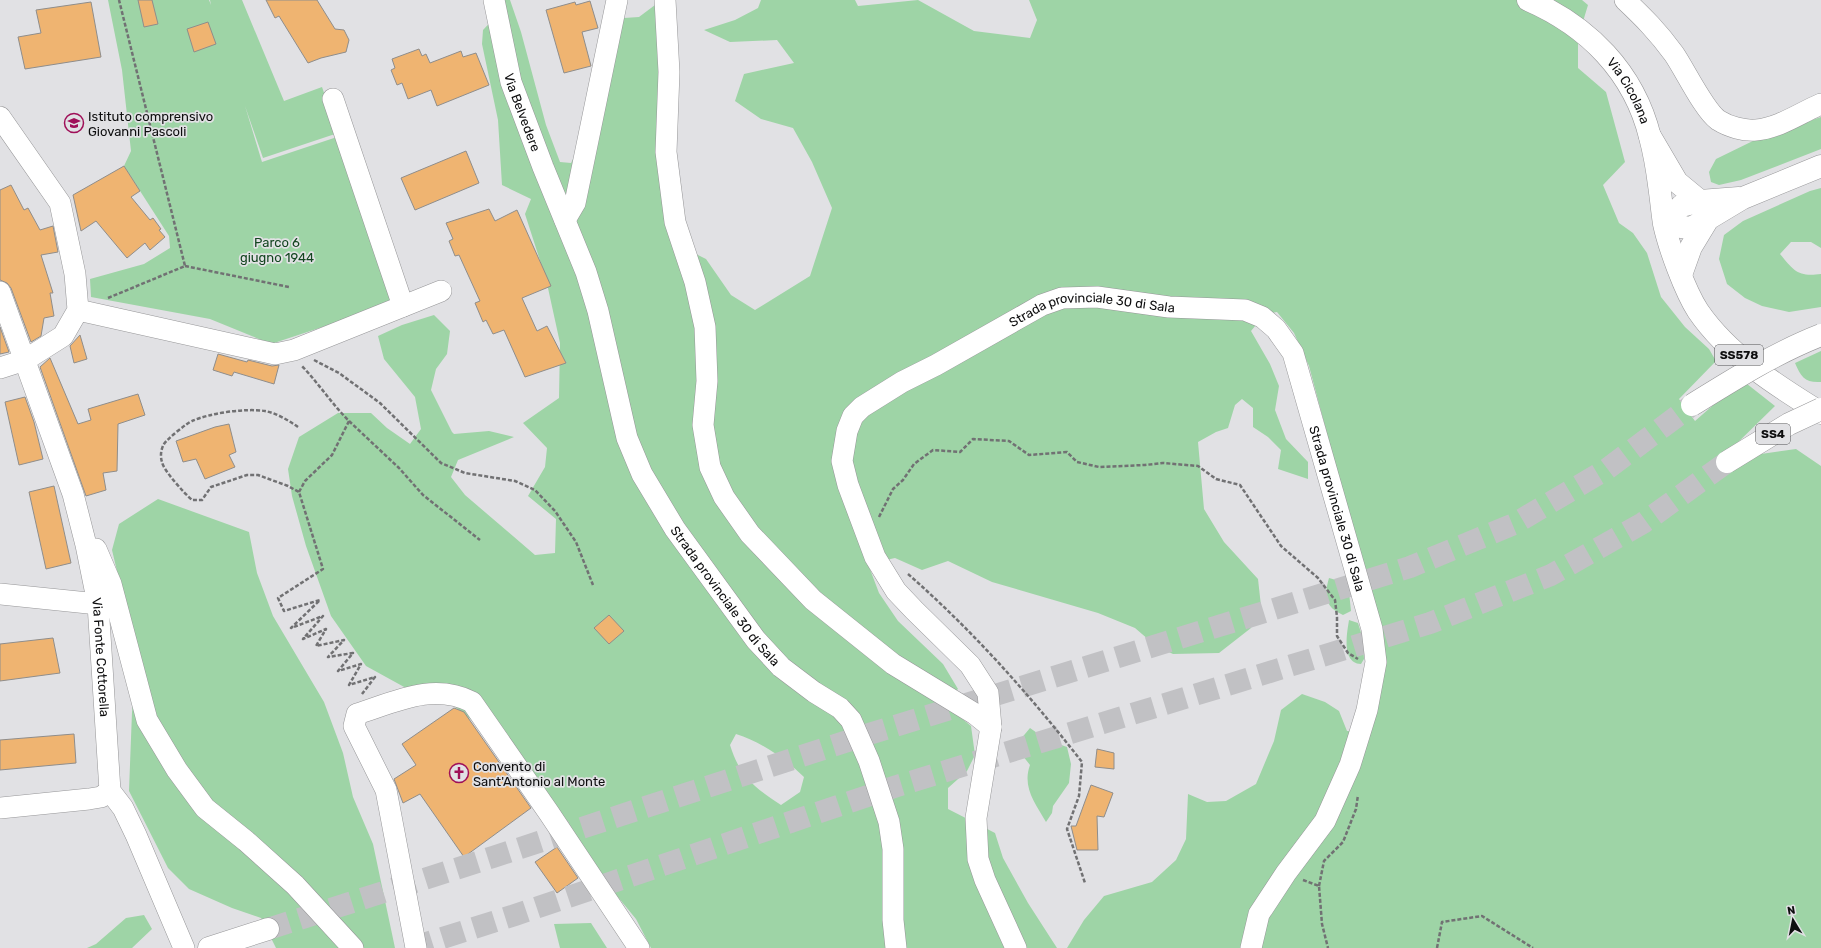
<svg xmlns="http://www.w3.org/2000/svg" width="1821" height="948" viewBox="0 0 1821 948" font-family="Rubik,sans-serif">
  <rect width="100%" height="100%" fill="#e1e1e4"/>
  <path fill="#9ed4a6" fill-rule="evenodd" d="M108,0H209L211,5L210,0H242L284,101L322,87L338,133L263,158L245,106L262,162L340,136L392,304L271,344L210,319L91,297L90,279L144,264L170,248L169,236L124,166L131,151L122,70Z
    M504,0H510L521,32L546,125L560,162L571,163L593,120L614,40L624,18L639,17L659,2L674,243L706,259L731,295L755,310L810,276L832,208L812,162L793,128L761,119L735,101L744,74L794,63L777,40L730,42L704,30L735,20L758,8L761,0H855L858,6L918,0L974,31L1030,38L1037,20L1029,0H1582L1588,5L1578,38V68L1606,92L1625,162L1603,185L1619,223L1633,233L1647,253L1661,297L1685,327L1709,349L1716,361L1679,399L1695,421L1742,380L1775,406L1725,455L1720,464L1726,475L1747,456L1796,449L1821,466V948H1067L1084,920L1104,896L1152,882L1176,860L1186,839L1188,794L1207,802L1226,801L1256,784L1274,741L1281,710L1302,694L1325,702L1339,711L1347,731L1364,732L1376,668L1333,456L1309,366L1294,333L1277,312L1265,314L1251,331L1270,364L1279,386L1275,410L1286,439L1308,462V479L1278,469L1281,450L1268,437L1253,427V408L1242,399L1235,405L1228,428L1216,432L1198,442L1204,509L1224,542L1258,579L1261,606L1251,628L1219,653L1173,654L1156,646L1135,628L1098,613L992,582L948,561L922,570L895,558L868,564L879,593L898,621L943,664L958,689L943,703L971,726L975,755L967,771L948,788V809L995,833L1003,858L1028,903L1057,948H651L636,919L474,722L445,699L406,688L366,666L331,616L306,546L292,496L288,469L299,437L338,413H371L387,428L410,444L421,429L415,397L384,359L378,336L402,325L434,315L450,331L447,354L436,369L431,390L452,432L454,434L489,431L514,437L458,460L451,477L465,495L535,555L555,553L556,519L528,496L545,467L547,448L523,423L559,398L560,343L546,279L525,214L531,199L502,185L498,120L482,44L483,30L500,12ZM736,734C762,742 785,759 804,777L800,792L781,805C754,787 740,777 730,745Z
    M1821,117V149L1741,180L1719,185L1711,182L1709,172L1716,159L1759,138Z
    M1821,188V248L1811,242H1791L1780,254C1794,271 1798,277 1821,274V307L1789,312L1762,306L1745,298L1727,284L1719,259L1724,235L1743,221L1810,191Z
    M1821,351V382C1805,383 1801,377 1795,363Z
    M158,499L249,532L257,573L273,616L324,702L343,753L353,797L373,844L395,948H276L261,918L232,908L189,889L168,868L129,791L132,712L136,674L126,609L112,550L119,524Z
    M1329,578L1343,582L1349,592L1351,611L1343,615C1324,607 1324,595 1329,578Z
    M1349,620L1358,623L1363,639L1364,659L1361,664C1341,663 1347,633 1349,620Z
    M1030,728L1047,740L1067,747L1071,764L1069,783L1053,806L1052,813L1046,822C1035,803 1022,787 1030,765L1015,746Z
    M144,915L152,929L132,948H87L96,944L126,918Z
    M591,923L607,948H560L554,924Z"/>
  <path fill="#efb471" stroke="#8f8d8b" d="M138,0H152L158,24L144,27Z
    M266,0H317L335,29L344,30L349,40L346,52L321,58L308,63L279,16L275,18Z
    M590,1L598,28L582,32L591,66L564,73L546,10L575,2L576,5Z
    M91,2L101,57L25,69L18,37L41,33L36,10Z
    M208,22L216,44L194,52L187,29Z
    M419,49L422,56L426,54L430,63L461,51L463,57L476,53L489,85L437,106L431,90L408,99L402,83L397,85L391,70L395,68L392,59Z
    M466,151L479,183L415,210L401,178Z
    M124,166L140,191L131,197L150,220L153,218L161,229L159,230L165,237L150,250L145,243L127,258L96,221L81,231L73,195Z
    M11,185L24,210L28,208L40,230L53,226L58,252L41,255L53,293H50L54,316L44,318L41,336L31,342L11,288L7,283L0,280V190Z
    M489,209L495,221L517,210L551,286L522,298L537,331L547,326L566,363L525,377L504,330L493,334L486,320L483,322L475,303L480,301L459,255L455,256L449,241L453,239L446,223Z
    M0,327L9,352L0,354Z
    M80,335L87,359L74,363L70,346Z
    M218,354L247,362L248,360L272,366L279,365L274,384L234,372L232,376L213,370Z
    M50,358L78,424L91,420L88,409L138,394L145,415L118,424L117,471L103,473L106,490L86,496L40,367Z
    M25,397L34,422L43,459L19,465L5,402Z
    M229,424L236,452L229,455L235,467L205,479L196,459L183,462L176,441L215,427Z
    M54,486L71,563L46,569L29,492Z
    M609,615L624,631L609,644L594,628Z
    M53,638L60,673L0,681V644Z
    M454,708L464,712L531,808L464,857L420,794L403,803L394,779L416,765L402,744Z
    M74,734L76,763L0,770V740Z
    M1097,749L1114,753V769L1095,767Z
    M1091,785L1113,793L1104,817L1097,816L1098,850H1077L1071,826H1076Z
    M557,847L578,878L557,893L535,862Z"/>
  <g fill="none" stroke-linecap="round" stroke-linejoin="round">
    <path stroke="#c1c1c4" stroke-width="22" stroke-dasharray="22 11" stroke-linecap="butt" d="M268,929L493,857L869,734L1410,567L1514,524L1607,469L1692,405
      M411,948L515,915L897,786L1430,623L1551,575L1643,523L1727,462"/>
    <defs>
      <g id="minor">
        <path id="s1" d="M494,0L511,82L543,167L586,272L598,311L627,438L642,474L675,529L756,640L781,667L814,692L840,708L851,720L869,761L889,822L893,849V920L896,948"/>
        <path d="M665,0L669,72L666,152L675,222L695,282L705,327L707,381L703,425L710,467L724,497L750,534L813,600L893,664L975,714L991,727"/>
        <path d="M1625,0C1644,18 1658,32 1674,54C1685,70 1704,110 1718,120C1729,127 1744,131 1756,130C1779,128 1800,113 1821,104"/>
        <path d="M333,99L403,306"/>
        <path d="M0,117L60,203L75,274L78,310L63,336L25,360L0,368"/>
        <path d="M565,220L575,203L617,0"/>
        <path id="s2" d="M0,292L73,494L86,545L98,604L110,791L123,808L136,835L184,948"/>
        <path d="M78,310L275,354L294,350L441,291"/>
        <path d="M96,549L111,584L147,720L177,770L205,808L246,841L295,885L353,948"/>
        <path d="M0,594L98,604"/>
        <path d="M0,808L89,799L101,797L110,791"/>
        <path d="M416,948L386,790L354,726L357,714C395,702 433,682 472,702L549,813L639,948"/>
        <path id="s3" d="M1016,948L985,880L978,859L976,818L991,727L988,693L970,665L914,610L896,591L875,557L848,485L842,461L847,431L853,416L862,407L902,382L936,365L1042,305L1062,298L1097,297L1169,307L1245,310L1262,317L1276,329L1293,353L1372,629L1376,662L1367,710L1350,765L1325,821L1286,873L1259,914L1251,948"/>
      </g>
      <g id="major">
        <path id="s4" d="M1528,0C1588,26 1634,72 1650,137C1654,152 1657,169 1659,185C1661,198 1662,211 1664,224C1669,247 1685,291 1698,311C1728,355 1777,386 1821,413"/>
      </g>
      <path id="highway" d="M1650,136L1677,182L1700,201
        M1665,225L1690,228L1708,219L1743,198L1821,166
        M1665,225L1681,206L1700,201L1739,198
        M1681,275L1691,247L1708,219
        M209,948L268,929"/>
    </defs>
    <use href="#minor" stroke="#969698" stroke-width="22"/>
    <use href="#major" stroke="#969698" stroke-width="23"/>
    <use href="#highway" stroke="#969698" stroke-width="23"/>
    <path stroke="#717173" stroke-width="2.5" stroke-dasharray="4 2" stroke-linecap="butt" d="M185,266L289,287
      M108,298L185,266L119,0
      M314,360L339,373L380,403L441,463L465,473L515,481L535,490L555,511L576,542L593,585
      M349,421L399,468L423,495L480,540
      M298,427C288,420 276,413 265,411C245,408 210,413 192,421C187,423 167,439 164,444C161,449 160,456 162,462C163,470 185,494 192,500H202L211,487L247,475H258L288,486L299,492L323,569L278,598L284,611L320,600L291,628L323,616L303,639L326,629L316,646L344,640L328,657L353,653L338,671L361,664L349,685L375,677L362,694
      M299,492L305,481L332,455L349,421C332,404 319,384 302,366
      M879,517L893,489L903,480L914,464L933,450L960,452L973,439L1009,441L1029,455L1067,452L1077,462L1099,467L1145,465L1163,463L1198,466L1216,479L1240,485L1281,546L1318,578L1335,600L1337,617V636L1348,653L1358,659
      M908,574C973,631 1029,694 1082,762L1079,796L1067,829L1085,883
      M1303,880L1319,886L1322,924L1328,948
      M1319,886L1324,861L1343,842L1356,809L1358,795
      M1437,948L1442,922L1482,916L1533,948"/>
    <use href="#minor" stroke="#fff" stroke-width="21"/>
    <use href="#major" stroke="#fff" stroke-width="22"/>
    <use href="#highway" stroke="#fff" stroke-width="22"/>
    <defs>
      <path id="highway-bridge" d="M1692,405C1734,379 1775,353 1821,335
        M1727,462L1789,424L1821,409"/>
    </defs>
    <use href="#highway-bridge" stroke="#969698" stroke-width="23" stroke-linecap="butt"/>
    <use href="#highway-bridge" stroke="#fff" stroke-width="22"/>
  </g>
  <defs>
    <symbol id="school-ring" viewBox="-11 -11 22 22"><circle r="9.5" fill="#e1e1e4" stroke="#9f0f58" stroke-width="1.5"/><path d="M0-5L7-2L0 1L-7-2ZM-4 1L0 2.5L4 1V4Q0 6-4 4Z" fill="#9f0f58"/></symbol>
    <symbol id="church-ring" viewBox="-11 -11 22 22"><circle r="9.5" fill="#e1e1e4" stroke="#9f0f58" stroke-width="1.5"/><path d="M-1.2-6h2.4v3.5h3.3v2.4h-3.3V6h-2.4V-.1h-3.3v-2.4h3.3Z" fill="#9f0f58"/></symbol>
  </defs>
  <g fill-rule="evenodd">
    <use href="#school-ring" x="63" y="112" width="22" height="22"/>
    <use href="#church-ring" x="448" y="762" width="22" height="22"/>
  </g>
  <g text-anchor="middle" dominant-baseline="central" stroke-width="3.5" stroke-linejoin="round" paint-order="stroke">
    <g fill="#e1e1e4" stroke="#4d4d4e" stroke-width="1">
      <rect x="1715" y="345" width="48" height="20" rx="3"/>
      <rect x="1756" y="424" width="34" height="20" rx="3"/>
    </g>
    <g font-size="12" font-weight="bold" fill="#0d0d0e">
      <text x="1739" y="355">SS578</text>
      <text x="1773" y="434">SS4</text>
    </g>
    <g font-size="13" fill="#0d0d0e" stroke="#e1e1e4">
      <text stroke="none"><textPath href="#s4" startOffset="139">Via Cicolana</textPath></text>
      <text stroke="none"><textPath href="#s1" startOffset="116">Via Belvedere</textPath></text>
      <text stroke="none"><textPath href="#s3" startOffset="859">Strada provinciale 30 di Sala</textPath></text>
      <text stroke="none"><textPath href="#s3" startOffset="1243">Strada provinciale 30 di Sala</textPath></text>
      <text stroke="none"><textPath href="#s1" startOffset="646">Strada provinciale 30 di Sala</textPath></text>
      <text stroke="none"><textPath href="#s2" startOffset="381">Via Fonte Cottorella</textPath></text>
    </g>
    <g font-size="13" fill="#0d0d0e" stroke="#e1e1e4" text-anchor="start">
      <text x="88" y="116">Istituto comprensivo<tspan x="88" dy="15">Giovanni Pascoli</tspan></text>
      <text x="473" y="766">Convento di<tspan x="473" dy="15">Sant'Antonio al Monte</tspan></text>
    </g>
    <g font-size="13" fill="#12451f" stroke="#e1e1e4">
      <text x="277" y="242">Parco 6<tspan x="277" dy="15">giugno 1944</tspan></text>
    </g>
  </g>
  <g transform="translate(1793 920) rotate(350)" stroke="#e1e1e4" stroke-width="3" paint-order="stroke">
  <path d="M0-3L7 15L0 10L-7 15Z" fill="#0d0d0e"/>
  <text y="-6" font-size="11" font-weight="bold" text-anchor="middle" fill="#0d0d0e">N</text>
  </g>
</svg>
